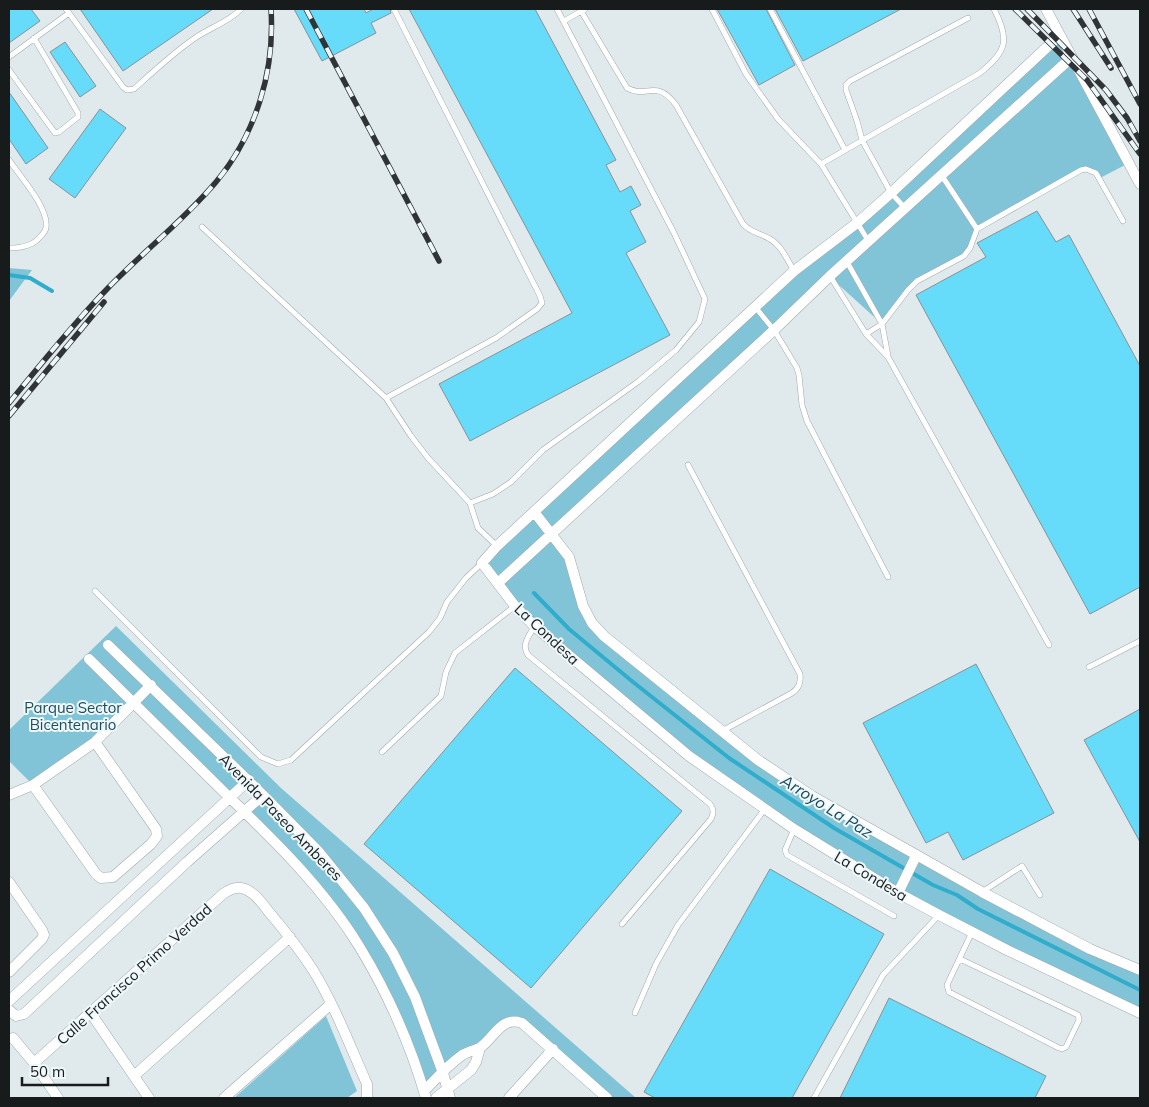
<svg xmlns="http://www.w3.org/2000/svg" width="1149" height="1107" viewBox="0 0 1149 1107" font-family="Mulish,sans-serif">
  <rect width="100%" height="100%" fill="#e0eaed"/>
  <path fill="#82c4d7" d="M1060,35L1129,163L1100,178L1086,169L977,229L967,252L917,281L882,324L830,277L552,533L566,553L592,623L758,760L916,856L1140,970V1013L939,915L764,810L535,626L482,563L756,308L857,223Z
    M9,268L32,270L9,301Z
    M116,626L281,788L636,1098H607L516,1021L462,1055L424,1091L406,1037L357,943L324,896L245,812L263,795L249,781L230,798L133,702L95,742L33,785L9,761V730Z
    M326,1016L357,1091L347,1098H234Z"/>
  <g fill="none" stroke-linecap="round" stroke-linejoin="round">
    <path stroke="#30adcc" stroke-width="4" d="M9,275L30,278L52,291
      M534,593L569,629L633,682L729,758L834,828L933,885L957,895L978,909L1140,990"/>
  </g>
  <path fill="#67dbfa" stroke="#899295" d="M9,9H31L40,21L9,43Z
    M80,9H213L123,71Z
    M294,9H364L366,13L373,9H390L391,13L371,23L376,33L322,61Z
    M409,9H535L616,160L606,165L620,192L631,186L641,205L630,211L646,242L626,253L670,335L470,441L439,384L572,313Z
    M717,9H766L795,65L759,85Z
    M775,9H901L803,61Z
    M65,42L96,86L80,97L50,52Z
    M9,92L48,148L26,164L9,139Z
    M100,109L126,128L75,198L49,179Z
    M1037,211L1056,242L1069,235L1140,366V587L1090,614L916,295L986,257L977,243Z
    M976,664L1054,813L963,860L948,832L926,843L863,723Z
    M515,668L682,811L531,988L364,844Z
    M1140,709V842L1084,740Z
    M770,869L884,934L792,1098H655L644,1092Z
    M889,998L1046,1076L1035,1098H840Z"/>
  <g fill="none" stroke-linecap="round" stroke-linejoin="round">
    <defs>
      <path id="lane" d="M66,9L123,87L127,90L134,89C154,71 173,53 195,38C209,28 229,22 241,9
        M712,9L746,74L778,119L821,164L980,73C1007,51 1010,40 994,9
        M770,9L845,150
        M581,11L627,88C647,99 656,78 676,105L743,224C751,233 760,233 770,239C781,245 788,261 794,271
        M564,21L585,9
        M9,57L69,13
        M9,70L55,133L59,132L78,117V113L34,38
        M9,160C19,175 49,208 46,227C46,231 43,234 40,237C33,246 20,248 9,248
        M821,164L869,242
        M942,176L977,229
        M906,209L891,193L862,140L857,121L846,90V85L850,81L968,18
        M202,227L386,398L411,436L428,458L470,503L478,528L497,546
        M847,262L882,324L888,356
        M830,276L866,334L888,357L1049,645
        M756,308L774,330L797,368L799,375L802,405L807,421L888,577
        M866,334L882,324L908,290L917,281L964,256L970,248L977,229L1081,170L1086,169L1096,173L1123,221
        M386,398L496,338L537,309L542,303L540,296L394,9
        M688,465L800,674C801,683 799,688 792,693L722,731
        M470,503L493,494L511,482L543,450L639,381L676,350L699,322L705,299L674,233L557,9
        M95,591L261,757L278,764L291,760L429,632L440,618L447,602L466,578L482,563
        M534,627C529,636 521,645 528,655L710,804C714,809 714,813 711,819L622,924
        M1089,667L1140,641
        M382,752L441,696L446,672L455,653L515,606
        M794,829L785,850L787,855L894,916
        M982,892L1022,866L1040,895
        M960,959L1078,1015L1079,1020L1066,1047L1062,1049L1059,1048L949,992L947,985L972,932
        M635,1013L656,964L678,925L764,810
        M814,1098L883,975L939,915"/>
      <path id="street" d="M1046,9L1140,184
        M1060,35L891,193L857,223L794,271L497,546L482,563L515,606L534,626L689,756L794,829L898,893L939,915L1007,950L1140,1013
        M535,513L569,557L583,606L592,623L604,636L758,760L812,796L982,892L1090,949L1140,970
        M499,582L774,330L830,276L1072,57
        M108,645L263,795L318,851L364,908L393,953L415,997L443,1073L450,1098
        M89,659C135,704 181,750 227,795C275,841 324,889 359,946C389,995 410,1043 426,1098
        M33,785L96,874L101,878L113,877L151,844L157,836L156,829L95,742
        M9,795L33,785L95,742L151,685
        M9,882L42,930L44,935L42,939L9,972
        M898,893L916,856
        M9,1001L249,780
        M9,1010L16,1016L24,1014L187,862L263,795
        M90,1012L149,1098
        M13,1038L34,1063L58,1098
        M34,1063L223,894C229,890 234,887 241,888C253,890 262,903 269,912C285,931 300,950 313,970C335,1006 350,1046 367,1084V1098
        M135,1075L290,937
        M424,1091C436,1079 447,1066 461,1056C467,1051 476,1051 482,1046C495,1036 502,1016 522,1023L607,1098
        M224,1098L331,1004
        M436,1098L471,1070L476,1062L480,1048
        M509,1098L553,1049"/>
    </defs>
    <use href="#lane" stroke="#a0a9ac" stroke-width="6"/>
    <use href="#street" stroke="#a0a9ac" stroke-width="11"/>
    <use href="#lane" stroke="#fff" stroke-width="5"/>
    <use href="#street" stroke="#fff" stroke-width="10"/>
    <defs>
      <path id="rail" d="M306,9L439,261
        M1015,9L1087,80L1140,154
        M1027,9L1106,90L1127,118L1140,141
        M1073,9L1111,68
        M1089,9L1140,104
        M9,403C41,364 73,324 108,288C143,252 184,220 216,182C256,134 275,71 271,9
        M9,416L104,302"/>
    </defs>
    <use href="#rail" stroke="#303436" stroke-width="5.5"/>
    <use href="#rail" stroke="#eef7fa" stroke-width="4" stroke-dasharray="11" stroke-linecap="butt"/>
  </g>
  <g text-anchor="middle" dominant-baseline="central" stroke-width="4" stroke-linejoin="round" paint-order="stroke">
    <g font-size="15" fill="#181b1c" stroke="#eef7fa">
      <text transform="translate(547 634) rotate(43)">La Condesa</text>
      <text transform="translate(281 817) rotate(46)">Avenida Paseo Amberes</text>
      <text transform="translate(871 876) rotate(31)">La Condesa</text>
      <text transform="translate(134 974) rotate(-42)">Calle Francisco Primo Verdad</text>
    </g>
    <g font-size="15" fill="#1c4e5c" stroke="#eef7fa">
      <text x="73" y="707">Parque Sector<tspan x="73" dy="17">Bicentenario</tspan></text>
    </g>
    <g font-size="16" font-style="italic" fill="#174a57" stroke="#eef7fa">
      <text transform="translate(827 806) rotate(32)">Arroyo La Paz</text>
    </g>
  </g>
  <rect width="1149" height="1107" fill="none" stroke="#181b1c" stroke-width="20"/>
  <path d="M22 1077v8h86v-8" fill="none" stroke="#181b1c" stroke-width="2.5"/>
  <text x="30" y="1077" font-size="15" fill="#181b1c" stroke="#eef7fa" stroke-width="4" paint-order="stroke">50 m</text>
</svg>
